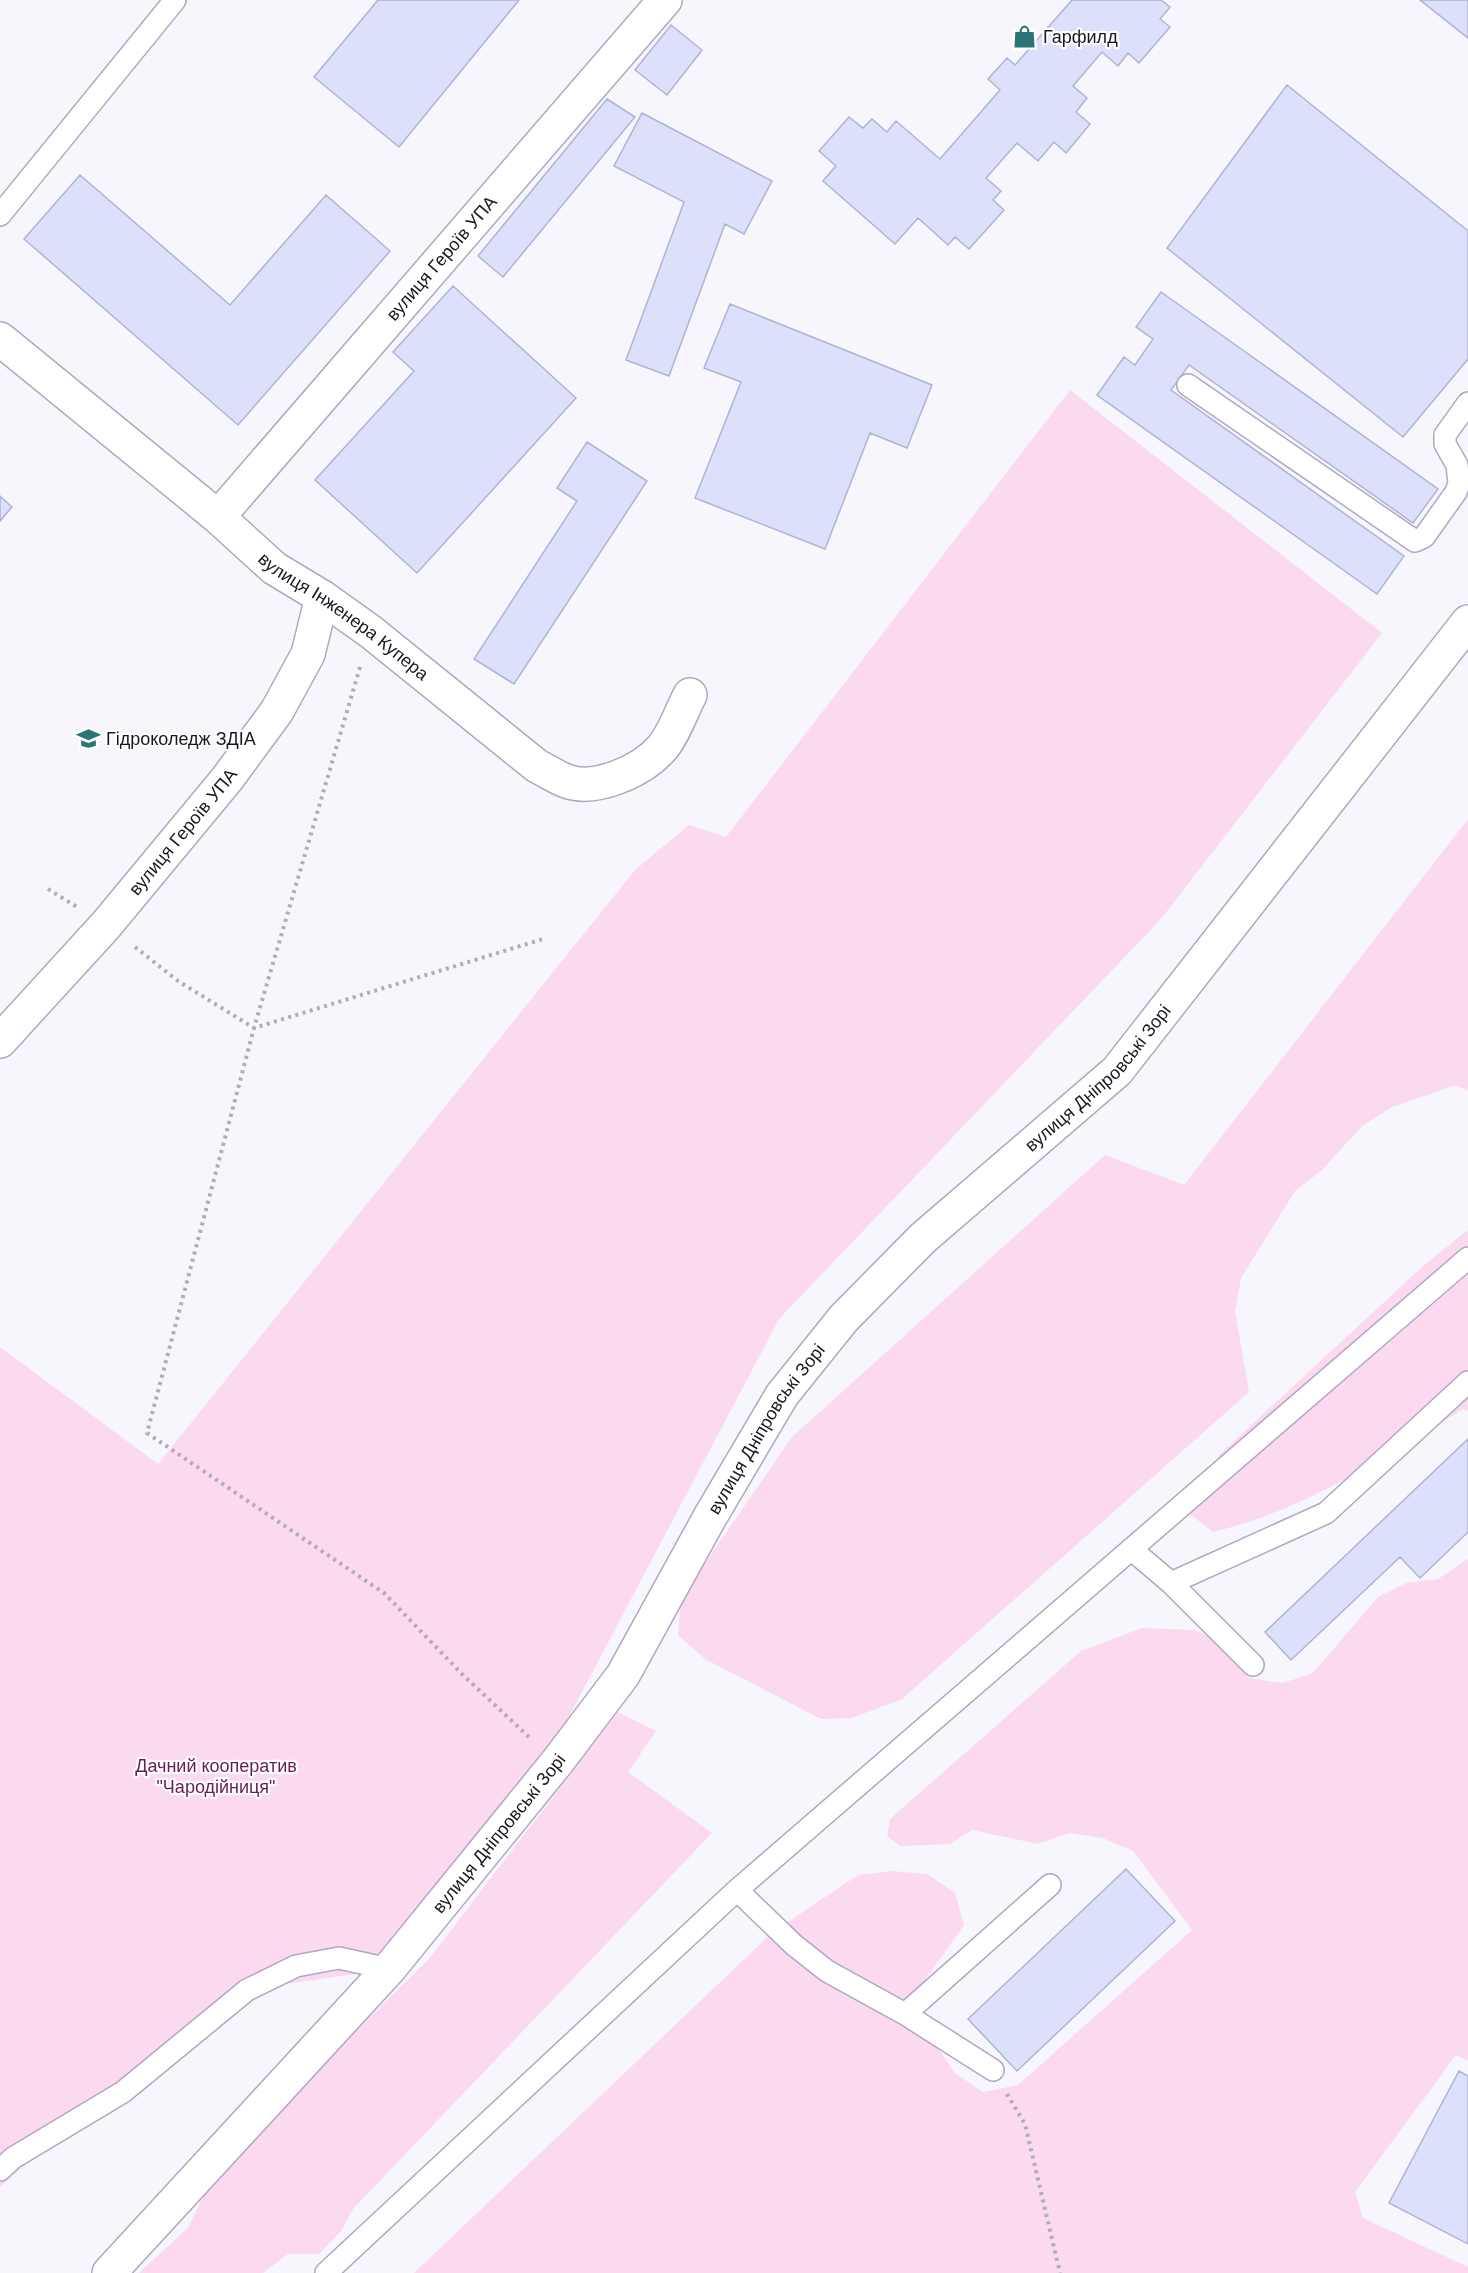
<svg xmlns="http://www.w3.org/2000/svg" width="1468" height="2273" viewBox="0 0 1468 2273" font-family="Arial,sans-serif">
  <rect width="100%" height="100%" fill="#f7f6fc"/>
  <path fill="#fbd9ee" d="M1070,390L1382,633L1161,919L779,1319L564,1726L545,1750L558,1761L389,1969L259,1988L27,2163L0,2187V1347L158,1464L635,870L689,825L726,837Z
    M1468,819V1091L1456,1085L1392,1107L1362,1126L1322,1170L1295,1191L1241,1278L1235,1311L1249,1392L902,1699L852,1718L821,1719L705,1659L678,1635L681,1598L792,1437L1105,1155L1184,1185Z
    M1468,1230V1411L1463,1409C1384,1458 1305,1510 1213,1532L1186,1511L1220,1454L1423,1266Z
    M1468,1559V2061L1456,2055L1355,2192L1363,2218L1468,2267V2273H414L773,1932L858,1875L891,1871L927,1874L955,1893L964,1925L926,1978L917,2017L955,2073L983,2092L1018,2085L1192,1930L1133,1851L1103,1838L1069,1833L1038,1844L972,1830L950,1844L900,1846L887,1836L890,1819L1081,1651L1142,1628L1195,1630L1225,1644L1248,1678L1283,1683L1313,1673L1378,1597L1406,1583L1438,1579Z
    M618,1712L656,1731L628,1772L712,1833L353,2209L341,2231L319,2254H288L263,2273H139L188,2228L218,2167L429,1959Z"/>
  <path fill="#dce0fa" stroke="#afb4d2" stroke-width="1.5" d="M378,0H519L399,147L314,77Z
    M1072,0H1161L1170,7L1160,19L1170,27L1139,63L1128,53L1118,66L1102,52L1073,86L1087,98L1076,112L1090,124L1066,153L1054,142L1038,161L1017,143L986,178L1001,191L993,200L1004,210L969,249L955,237L948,245L918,218L895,244L823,181L836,166L819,151L849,117L863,128L872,119L887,132L896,121L940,159L1000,90L988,79L1007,58L1015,65Z
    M1420,0H1468V38Z
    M671,25L702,50L667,95L635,70Z
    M1287,85L1468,231V359L1403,437L1167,248Z
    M607,99L635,117L503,277L478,256Z
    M642,113L772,181L744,234L725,224L669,376L626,360L684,202L614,166Z
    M80,175L230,305L326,195L390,251L238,425L24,239Z
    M453,286L576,398L417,573L315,480L414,371L393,352Z
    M1161,292L1438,489L1413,523L1189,365L1171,390L1404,556L1377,594L1097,395L1124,357L1135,365L1153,339L1136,327Z
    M730,304L932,385L907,448L870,433L825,549L695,498L741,382L704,368Z
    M587,442L647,481L514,684L474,659L577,501L557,488Z
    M0,496L12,507L0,521Z
    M1468,1439V1532L1420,1578L1400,1557L1291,1660L1265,1632Z
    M1126,1869L1175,1921L1017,2071L968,2019Z
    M1459,2071L1468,2076V2244L1389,2203Z"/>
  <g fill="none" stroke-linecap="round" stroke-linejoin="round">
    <defs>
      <path id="lane" d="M0,215L175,0
        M1188,385L1415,541L1424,537L1456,492L1459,483L1457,465L1445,444V435L1468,403
        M1131,1549L1171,1583L1253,1665
        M1171,1583L1326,1513L1468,1382
        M737,1890L794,1945L827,1971L905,2014L993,2070
        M905,2014L1050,1885
        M0,2170L13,2158L123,2092L247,1990L296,1966L339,1958L389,1969
        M326,2273L737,1890L1468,1258"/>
      <g id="street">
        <path id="s1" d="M0,339L218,517L274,568L322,597L371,632L537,766C547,771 556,777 566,781C595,792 642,771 662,748C674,734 681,712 690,695"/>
        <path id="s2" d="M218,517L665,0"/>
        <path id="s3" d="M0,1041L106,925L227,779L277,711L308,654L322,597"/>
        <path id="s4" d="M109,2273L389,1969L558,1761L623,1675L710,1517L782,1395L844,1318L923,1238L1117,1071L1468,622"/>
      </g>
    </defs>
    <use href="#lane" stroke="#b0a7c4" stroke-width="24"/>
    <use href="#street" stroke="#b0a7c4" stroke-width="36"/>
    <path stroke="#afadb5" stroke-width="4" stroke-dasharray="3 4.5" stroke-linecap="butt" d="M360,667L254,1028L147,1433L384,1593L462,1674L531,1739
      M48,889L77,907
      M135,947L178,981L254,1028L543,939
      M1007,2094L1025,2124L1060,2273"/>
    <use href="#lane" stroke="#fff" stroke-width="21"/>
    <use href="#street" stroke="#fff" stroke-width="33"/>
  </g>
  <defs>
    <symbol id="shop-bare" viewBox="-9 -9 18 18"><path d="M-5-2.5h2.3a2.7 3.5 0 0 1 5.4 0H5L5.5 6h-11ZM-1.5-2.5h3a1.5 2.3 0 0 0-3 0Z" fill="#2b7577" stroke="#fff" stroke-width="2.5" paint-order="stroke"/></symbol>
    <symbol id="university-bare" viewBox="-9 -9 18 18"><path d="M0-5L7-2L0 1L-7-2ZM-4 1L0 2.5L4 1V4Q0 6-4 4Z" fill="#2b7577" stroke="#fff" stroke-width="2.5" paint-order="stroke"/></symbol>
  </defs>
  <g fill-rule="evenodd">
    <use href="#shop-bare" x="1008" y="20" width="33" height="33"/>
    <use href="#university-bare" x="72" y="722" width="33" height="33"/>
  </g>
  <g text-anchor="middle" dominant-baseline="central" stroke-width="4.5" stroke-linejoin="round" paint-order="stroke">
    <g font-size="18" fill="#1b1722" stroke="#fff" text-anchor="start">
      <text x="1043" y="37">Гарфилд</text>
      <text x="106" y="739">Гідроколедж ЗДIА</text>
    </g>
    <g font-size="18" fill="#1b1722" stroke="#fff">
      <text stroke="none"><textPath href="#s2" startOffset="342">вулиця Героїв УПА</textPath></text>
      <text stroke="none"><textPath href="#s1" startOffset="442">вулиця Інженера Купера</textPath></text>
      <text stroke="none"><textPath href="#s3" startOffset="278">вулиця Героїв УПА</textPath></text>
      <text stroke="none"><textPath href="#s4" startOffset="1560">вулиця Дніпровські Зорі</textPath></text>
      <text stroke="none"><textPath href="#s4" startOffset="1074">вулиця Дніпровські Зорі</textPath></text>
      <text stroke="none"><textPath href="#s4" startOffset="588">вулиця Дніпровські Зорі</textPath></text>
    </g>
    <g font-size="18" fill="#661e53" stroke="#fff">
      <text x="216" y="1766">Дачний кооператив<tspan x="216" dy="21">"Чародійниця"</tspan></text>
    </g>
  </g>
</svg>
